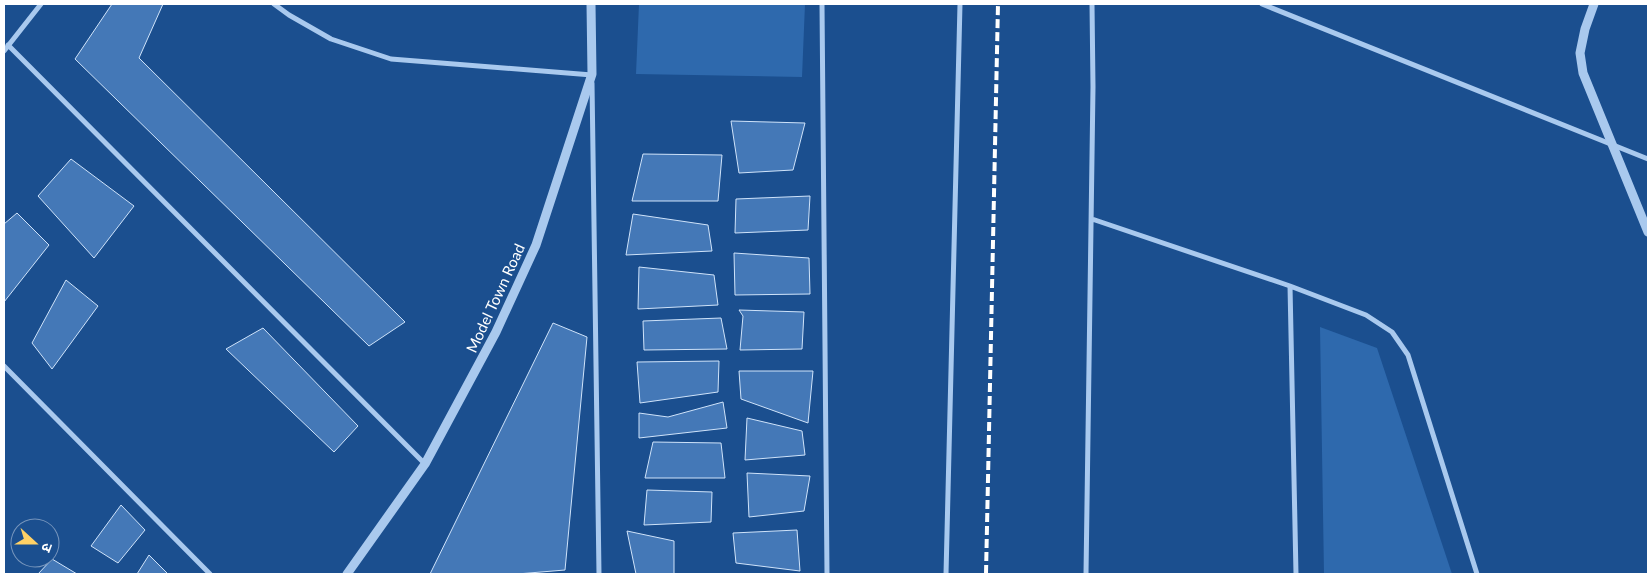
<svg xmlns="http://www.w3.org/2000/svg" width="1652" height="578" viewBox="0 0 1652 578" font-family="Lato,'Noto Sans Devanagari',sans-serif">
  <rect width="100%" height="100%" fill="#1b4f8f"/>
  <path fill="#2e69ad" d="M639,4H805L802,77L636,74Z
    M1320,327L1377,348L1452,574H1324Z"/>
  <path fill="#4478b7" stroke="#cfe3fa" d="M112,4H163L139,58L405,322L369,346L75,59Z
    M731,121L805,123L793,170L739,173Z
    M643,154L722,155L718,201H632Z
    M71,159L134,206L94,258L38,196Z
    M810,196L808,230L735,233L736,199Z
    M17,213L49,245L4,302V224Z
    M633,214L708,225L712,251L626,255Z
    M734,253L809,258L810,294L735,295Z
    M639,267L714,275L718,305L638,309Z
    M66,280L98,306L52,369L32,343Z
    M739,310L804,312L802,349L740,350L743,316Z
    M721,318L727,349L644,350L643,321Z
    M553,323L587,337L565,570L517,574H430Z
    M263,328L358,426L334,452L226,349Z
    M719,361L718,392L640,403L637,362Z
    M739,371H813L808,423L741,399Z
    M723,402L727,428L639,438V413L668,417Z
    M747,418L802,431L805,455L745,460Z
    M653,442L721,443L725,478H645Z
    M747,473L810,476L804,511L749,517Z
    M647,490L712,492L711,522L644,525Z
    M121,505L145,530L118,563L91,546Z
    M797,530L800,571L736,563L733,533Z
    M627,531L674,541V574H636Z
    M149,555L168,574H137Z
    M52,559L77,574H38Z"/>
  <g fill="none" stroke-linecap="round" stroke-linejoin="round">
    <path stroke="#a9c9ee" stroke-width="5" d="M274,4L289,15L331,39L391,59L592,75
      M822,4L827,574
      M1262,4L1648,159
      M8,45L425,464
      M4,51L41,4
      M592,83L599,574
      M1092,219L1290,286L1296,574
      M1290,286L1366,315L1392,332L1408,355L1477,574
      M4,366L210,574
      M946,574L960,4
      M1086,574L1093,87L1092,4"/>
    <path stroke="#a9c9ee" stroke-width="9" d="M1594,4L1585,29L1580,53L1583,73L1648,232
      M347,574L425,464L496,332L536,245L592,74L591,4"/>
    <path stroke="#fff" stroke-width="4" stroke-dasharray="9 4" stroke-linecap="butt" d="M986,574L998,4"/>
  </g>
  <g text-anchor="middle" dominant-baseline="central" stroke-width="4" stroke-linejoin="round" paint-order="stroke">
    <g font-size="15" fill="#fff" stroke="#1b4f8f">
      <text transform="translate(495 298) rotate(-65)">Model Town Road</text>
    </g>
  </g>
  <rect width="1652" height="578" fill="none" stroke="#ffffff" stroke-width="10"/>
  <g transform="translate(35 543) rotate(111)"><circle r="24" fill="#1b4f8f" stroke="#7695bc"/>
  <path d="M0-4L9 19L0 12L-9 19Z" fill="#ffd166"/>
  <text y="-8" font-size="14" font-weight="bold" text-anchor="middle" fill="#ffffff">उ</text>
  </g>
</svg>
